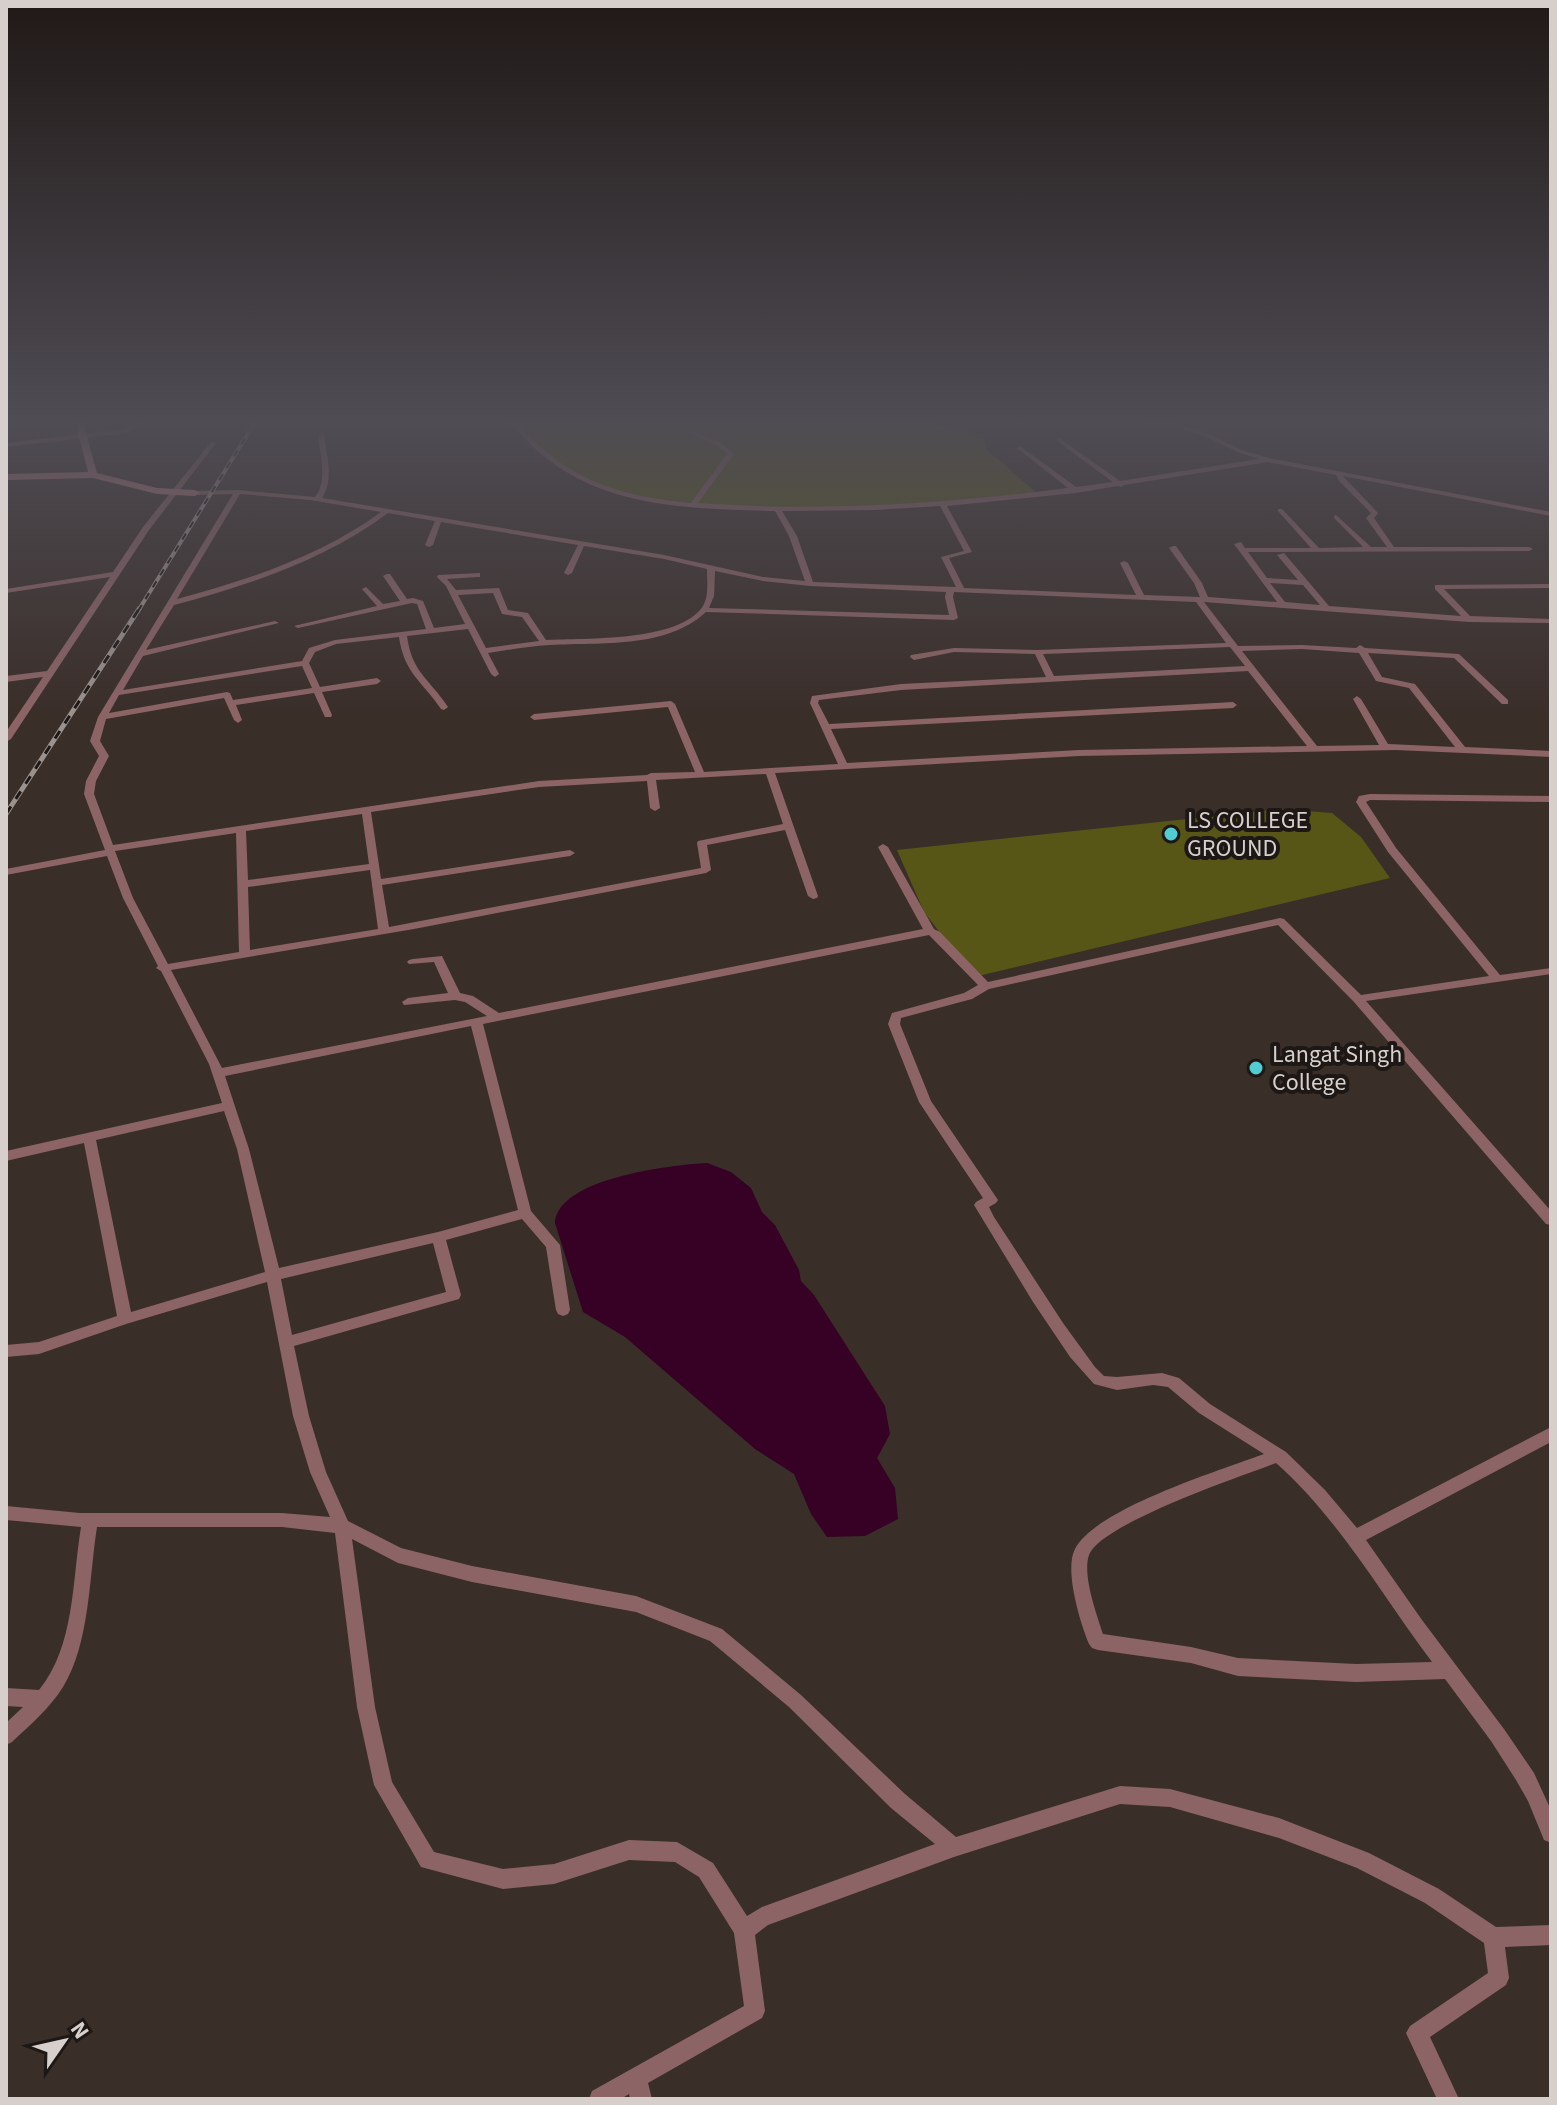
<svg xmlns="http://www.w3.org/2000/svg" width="1557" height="2105" viewBox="0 0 1557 2105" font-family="'Source Sans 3',sans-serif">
  <rect width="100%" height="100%" fill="#3a2e29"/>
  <path fill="#585616" d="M511,419H938L934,425L984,436L986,449L1039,495C939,507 842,511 741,507C702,506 657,506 620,493C578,479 538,455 511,419Z
    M1282,809L1332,813L1361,837L1390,878L974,977L924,912L897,850Z"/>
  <path fill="#360125" d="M707,1163L731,1172L751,1188L762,1212L775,1225L799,1270L801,1281L814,1295L885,1406L890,1434L877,1458L895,1488L898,1519L865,1536L827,1537L811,1514L794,1474L755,1449L625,1337L583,1312L555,1223C558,1178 671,1165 707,1163Z"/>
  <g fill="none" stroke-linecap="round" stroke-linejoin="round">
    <path fill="#8c6466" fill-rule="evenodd" d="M142,419H149L126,433L6,447V443L124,429Z
      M508,419H514C559,475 612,495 682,502L691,503L727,454L717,445L686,432V430L688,429L721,443L734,454L698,503C822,512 945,504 1068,488L1018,449L1017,448L1020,446L1076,487L1113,482L1057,441V439L1059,438L1120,481L1259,459L1240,453L1200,434L1159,423L1156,425L1128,419H1156L1204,432L1244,451L1269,458L1551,512V516L1343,476L1377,512L1378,513L1374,518L1394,547H1529L1533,549L1529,551L1248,552L1267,578L1298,580L1277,555L1284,553L1329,606L1461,616L1435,589V585L1548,584L1551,585V588L1444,589L1470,616L1551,619V623L1469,622L1204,602L1238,646L1302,645L1356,648L1360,645L1365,648L1459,654L1508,700V704H1502L1454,658L1368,653L1382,677L1415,684L1465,747L1551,751V757L1396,750L1079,756L775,773L818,896L817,898L813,899L808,896L785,830L707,845L711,870L706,873L414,929L171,970L222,1068L487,1016L465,1002L455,1000L404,1005L402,1002L408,998L448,993L434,962L409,964L407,962L409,960L413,959L442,956L460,993L473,996L499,1013L923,929L878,847L883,844L888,847L934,929L940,932L988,982L1280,918L1284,919L1361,995L1489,976L1388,852L1356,802L1359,796L1370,794L1551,796V802L1370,800L1366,802L1396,848L1500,975L1551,968V974L1366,1001L1551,1211V1225L1546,1224L1354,1002L1278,925L989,989L972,999L901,1018L900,1024L931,1101L998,1200L996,1203L989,1207L994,1217L1063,1323L1095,1367L1104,1376L1117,1377L1162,1373L1179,1378L1210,1404L1286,1452L1325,1490L1357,1528L1551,1427V1442L1366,1540L1422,1620L1504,1729L1534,1773L1551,1810V1843L1544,1840L1528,1801L1516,1780L1491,1741L1445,1679L1356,1682L1238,1676L1191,1663L1098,1650L1092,1648L1089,1644C1080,1623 1064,1569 1075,1549C1095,1509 1221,1470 1264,1454L1199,1413L1168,1387L1153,1385L1117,1390L1094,1384L1070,1357L1033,1302L974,1205L976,1202L983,1198L919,1102L888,1024L892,1013L964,993L978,985L929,935L483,1024L531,1211L560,1245L570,1310L568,1314L563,1316L558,1314L556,1310L546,1247L522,1219L446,1240L461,1295L459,1299L294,1346L309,1416L326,1472L348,1521L401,1548L472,1566L636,1596L722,1629L801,1695L905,1794L956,1837L1120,1786L1170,1789L1279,1818L1369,1853L1439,1889L1496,1927L1551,1925V1945L1505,1947L1509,1978L1506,1985L1430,2037L1459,2099H1437L1406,2033L1410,2026L1488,1973L1484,1943L1425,1903L1357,1868L1279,1838L1170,1807L1120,1804L954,1857L768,1925L755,1935L765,2011L762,2018L648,2083L652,2099H630L629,2094L621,2099H589L592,2091L744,2006L734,1933L699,1877L675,1862L629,1860L554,1884L503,1889L421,1867L374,1785L357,1707L335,1533L282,1527H97C89,1577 90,1643 63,1687C50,1708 30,1725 12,1742L6,1745V1723L23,1707L6,1706V1688L39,1690C75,1646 72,1581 81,1527L6,1520V1506L80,1513H282L330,1517L310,1472L293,1416L267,1282L126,1324L39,1354L6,1357V1345L39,1342L117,1316L84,1143L6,1161V1151L222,1103L209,1064L161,971L156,968L158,966L123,898L107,856L6,875V869L105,850L84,794L86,781L99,756L90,741L98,717L233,494L195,495L192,493L195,491L238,490L315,497C328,480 320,455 318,435L321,433L324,435C327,456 334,480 322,498L664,555L763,577L805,581L789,536L775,511C672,508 576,508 508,419ZM1268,462L1336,475L1339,481L1371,513L1366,518L1387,547H1371L1336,515L1334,516V518L1363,547L1319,548L1282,509H1278V511L1311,548H1245L1241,542L1234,544L1277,602L1208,597L1202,583L1176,546H1173L1169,548L1194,583L1200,597L1144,595L1128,563L1124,561L1120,563L1136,595L964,588L949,558L972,552L947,506L1076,493L1117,486L1121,487L1124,485ZM240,494L310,500L381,512C321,556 248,580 177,599ZM940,506L964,551L941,557L956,587L813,582L797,536L782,511L874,510ZM388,513L435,521L425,545L429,547L433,545L441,522L578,545L564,573L568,575L572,573L584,546L664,559L707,569C707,581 709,596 703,606C680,642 585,638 546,640L528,613L508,610L499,588L456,590L447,579L477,577H480V573L438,575L437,577L446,586L465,624L434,628L423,601L413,598L407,599L390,574H387L383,576L400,601L383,604L366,587L362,589L377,606L294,626L298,628L412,603L417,604L426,629L335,640L309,648L302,661L123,690L143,656L279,623L275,621L146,650L174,605C249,585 325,560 388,513ZM715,571L763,581L810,586L946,592L945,597L949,615L709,608L714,596ZM1270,583L1303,585L1320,605L1285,602ZM954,592L1196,602L1226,643L1038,650L954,648L911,655L910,657L914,660L954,652L1035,654L1046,677L901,684L812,696L810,703L838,764L704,772L675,704L671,701L534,714L530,717L534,720L668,707L695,772L651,773L647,775L539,781L113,845L94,794L96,781L109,756L100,741L106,719L224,698L234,720L238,723L242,720L236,705L314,693L325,717H331L332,715L322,692L377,684L381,681L377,678L320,687L309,663L315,652L336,644L399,637C404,673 422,681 441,709L444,710L448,707C429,678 412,673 407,636L468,629L491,674L495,677L499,674L488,653C509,650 529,646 550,645C601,642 666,649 706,612L954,620L958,618L953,597ZM493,593L502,614L522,617L539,641L486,648L458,595ZM1230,647L1245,666L1054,676L1043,654ZM1302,649L1359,653L1376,681L1409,688L1455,747L1388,744L1361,699L1357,696L1353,699L1379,745L1317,746L1242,651ZM302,666L312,688L233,700L230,693L227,692L109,713L119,695ZM1248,671L1307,746L1079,750L847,763L831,729L1233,708L1237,705L1233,702L829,724L818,703L819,700L901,690ZM766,774L783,824L698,841L697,843L701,868L389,927L382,885L570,856L575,853L570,850L381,879L371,812L539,787L647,781L650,808L655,811L660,808L656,780ZM362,814L369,864L248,880L246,831ZM236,833L239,952L168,964L133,898L115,851ZM370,870L378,929L250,950L248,887ZM471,1026L518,1210L438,1232L279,1268L249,1149L225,1076ZM224,1111L237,1149L265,1272L131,1312L96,1140ZM433,1243L446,1292L292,1335L281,1279ZM1276,1463C1340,1520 1381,1594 1432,1662L1356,1664L1238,1658L1191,1647L1103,1634C1097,1615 1082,1575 1089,1555C1100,1524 1242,1476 1276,1463ZM352,1539L398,1563L472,1582L636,1612L710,1641L789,1707L891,1808L935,1844L762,1907L747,1916L713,1863L677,1842L629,1840L554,1864L503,1869L434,1852L392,1782L375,1707Z
      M211,442L216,443L149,530L11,739L6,742V732L43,677L6,682V676L47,671L110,577L6,593V589L113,572L143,527Z"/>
    <path fill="#be7f83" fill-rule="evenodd" d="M77,419H85L86,433L97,473L157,488L195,490L200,493L195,496L157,494L93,478L6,480V474L88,472L78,433Z"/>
    <defs>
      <path id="rail-far1" d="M138,611L257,419"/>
      <path id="rail" d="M6,814L139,609"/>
    </defs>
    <use href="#rail-far1" stroke="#9b928e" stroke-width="4"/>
    <use href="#rail" stroke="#9b928e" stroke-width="5"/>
    <use href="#rail-far1" stroke="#1d1815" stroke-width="2" stroke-dasharray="7" stroke-linecap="butt"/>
    <use href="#rail" stroke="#1d1815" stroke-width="3" stroke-dasharray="9" stroke-linecap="butt"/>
  </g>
  <linearGradient id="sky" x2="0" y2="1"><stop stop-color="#201917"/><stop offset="0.59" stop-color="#4f4c54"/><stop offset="1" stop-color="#4f4c54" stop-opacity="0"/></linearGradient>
  <rect width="1557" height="714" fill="url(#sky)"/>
  <g fill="#51ccd2" stroke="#1d1815" stroke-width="3">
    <circle cx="1171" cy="834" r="8"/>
    <circle cx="1256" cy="1068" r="8"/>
  </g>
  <g text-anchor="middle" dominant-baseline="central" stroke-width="8" stroke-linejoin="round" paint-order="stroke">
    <g font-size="24" fill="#d7cfcc" stroke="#1d1815" text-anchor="start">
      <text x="1187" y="820">LS COLLEGE<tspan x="1187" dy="28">GROUND</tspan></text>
      <text x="1272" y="1054">Langat Singh<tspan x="1272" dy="28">College</tspan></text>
    </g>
  </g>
  <rect width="1557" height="2105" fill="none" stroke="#d7cfcc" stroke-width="16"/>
  <g transform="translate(64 2041) rotate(56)" stroke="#1d1815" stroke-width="6" paint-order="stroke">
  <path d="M0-6L14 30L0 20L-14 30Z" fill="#d7cfcc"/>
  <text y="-12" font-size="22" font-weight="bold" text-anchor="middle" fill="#d7cfcc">N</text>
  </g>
</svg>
